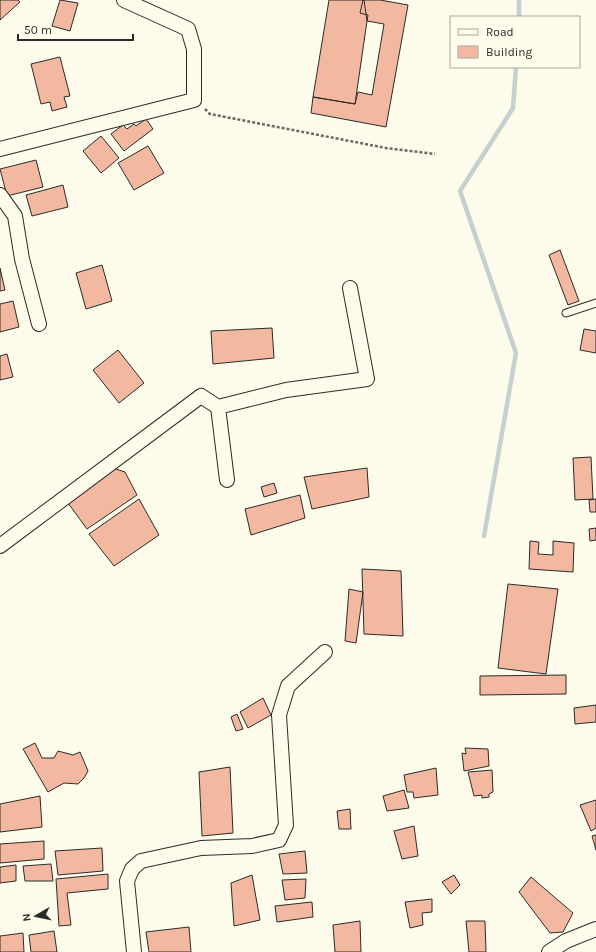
<svg xmlns="http://www.w3.org/2000/svg" width="596" height="952" viewBox="0 0 596 952" font-family="Karla,sans-serif">
  <rect width="100%" height="100%" fill="#fdfbea"/>
  <g fill="none" stroke-linecap="round" stroke-linejoin="round">
    <path stroke="#c7d0d0" stroke-width="4.5" d="M519,17V0
      M484,536L516,353L460,191L513,108L516,67"/>
  </g>
  <path fill="#f2b8a0" stroke="#2b2b2b" d="M0,0H18L20,2L0,20Z
    M60,0L78,3L70,31L52,26Z
    M329,0H364L367,21L355,104L313,97Z
    M363,0H380L408,5L386,127L311,113L313,97L355,104L358,92L372,95L384,24L367,21L368,15L360,13Z
    M60,57L70,96L64,97L67,107L52,111L50,102L41,104L31,64Z
    M146,119L153,129L124,151L111,134L123,125L127,129L134,124L136,126Z
    M101,136L119,158L101,173L83,151Z
    M148,146L164,173L134,190L118,163Z
    M36,160L43,187L7,196L0,169Z
    M63,185L68,207L32,216L26,195Z
    M560,250L579,301L568,305L549,255Z
    M102,265L112,301L86,309L76,273Z
    M0,268L5,290L0,291Z
    M13,301L19,327L0,332V304Z
    M272,328L274,358L213,364L211,331Z
    M584,329L596,331V353L580,350Z
    M118,350L144,383L119,403L93,370Z
    M7,354L13,377L0,380V356Z
    M591,457L593,499L575,500L573,458Z
    M113,468L125,472L137,495L87,529L68,503Z
    M367,468L369,497L312,509L304,477Z
    M274,483L277,493L264,497L261,487Z
    M300,495L305,518L251,535L245,509Z
    M139,499L159,535L114,566L89,534Z
    M596,499V512H590L589,500Z
    M596,528V540L590,541L589,529Z
    M530,541L539,542L538,554L553,555V541L574,543L573,572L529,569Z
    M362,569L401,571L403,636L364,634Z
    M508,584L558,589L546,674L498,668Z
    M349,589L363,592L356,643L345,641Z
    M566,675V694L480,695V676Z
    M263,698L271,715L248,728L240,712Z
    M596,705V722L575,724L574,708Z
    M237,714L243,729L236,731L231,717Z
    M35,743L42,758H54L58,751L73,755L80,752L88,771L84,778L78,784L64,783L48,792L23,749Z
    M465,748L488,749L489,766L464,771L462,753L466,754Z
    M230,767L233,833L202,836L199,772Z
    M436,768L438,795L414,798L413,792H407L404,775Z
    M492,770L493,792L489,794V797L482,798V795L474,796L468,772Z
    M404,790L409,808L387,811L383,796Z
    M40,796L42,827L0,832V804Z
    M596,800V828L591,831L580,805Z
    M350,809L351,829H339L337,811Z
    M414,826L418,856L402,859L394,831Z
    M596,835V850L592,836Z
    M44,841V859L0,863V844Z
    M102,848L103,871L58,875L55,851Z
    M305,851L307,873L283,874L279,854Z
    M51,864L53,881H25L23,866Z
    M16,865V881L0,883V867Z
    M108,874V889L67,893L71,925L59,926L56,879Z
    M252,875L260,920L234,926L231,883Z
    M454,875L460,885L451,894L442,882Z
    M531,877L573,913L563,932L550,933L519,892Z
    M306,879L305,898L285,900L282,880Z
    M432,899V912L422,913L423,925L410,928L405,902Z
    M312,902L313,917L277,922L275,906Z
    M360,921L361,952H335L333,925Z
    M466,921H485L486,952H469Z
    M189,927L191,952H149L146,932Z
    M54,931L57,952H31L29,935Z
    M23,933L24,952H0V936Z"/>
  <g fill="none" stroke-linecap="round" stroke-linejoin="round">
    <defs>
      <path id="lane" d="M566,313L596,303"/>
      <path id="street" d="M0,149L194,100V49L188,29L124,0
        M0,195L15,216L22,259L39,324
        M218,407L227,480
        M0,546L201,396L218,407L286,390L367,379L350,288
        M134,952L127,881L132,869L141,861L201,848L252,846L279,840L286,825L279,715L288,686L325,652
        M549,952L566,941L596,929"/>
    </defs>
    <use href="#lane" stroke="#2b2b2b" stroke-width="9"/>
    <use href="#street" stroke="#2b2b2b" stroke-width="16"/>
    <path stroke="#6a6964" stroke-width="2.5" stroke-dasharray="3 2" stroke-linecap="butt" d="M205,109L210,114L386,148L435,154"/>
    <use href="#lane" stroke="#fdfbea" stroke-width="7"/>
    <use href="#street" stroke="#fdfbea" stroke-width="14"/>
  </g>
  <rect x="450" y="16" width="130" height="52" fill="#fdfbea" stroke="#a9a89e"/>
  <rect x="458" y="29" width="20" height="6" fill="#fdfbea" stroke="#a9a89e"/>
  <text x="486" y="36" font-size="12" fill="#2b2b2b">Road</text>
  <rect x="458" y="46" width="20" height="12" fill="#f2b8a0" stroke="#a9a89e"/>
  <text x="486" y="56" font-size="12" fill="#2b2b2b">Building</text>
  <g transform="translate(36 916) rotate(261)" stroke="#fdfbea" stroke-width="3" paint-order="stroke">
  <path d="M0-3L7 15L0 10L-7 15Z" fill="#2b2b2b"/>
  <text y="-6" font-size="11" font-weight="bold" text-anchor="middle" fill="#2b2b2b">N</text>
  </g>
  <path d="M18 34v6h115v-6" fill="none" stroke="#2b2b2b" stroke-width="2"/>
  <text x="24" y="34" font-size="12" fill="#2b2b2b" stroke="#fdfbea" stroke-width="3" paint-order="stroke">50 m</text>
</svg>
